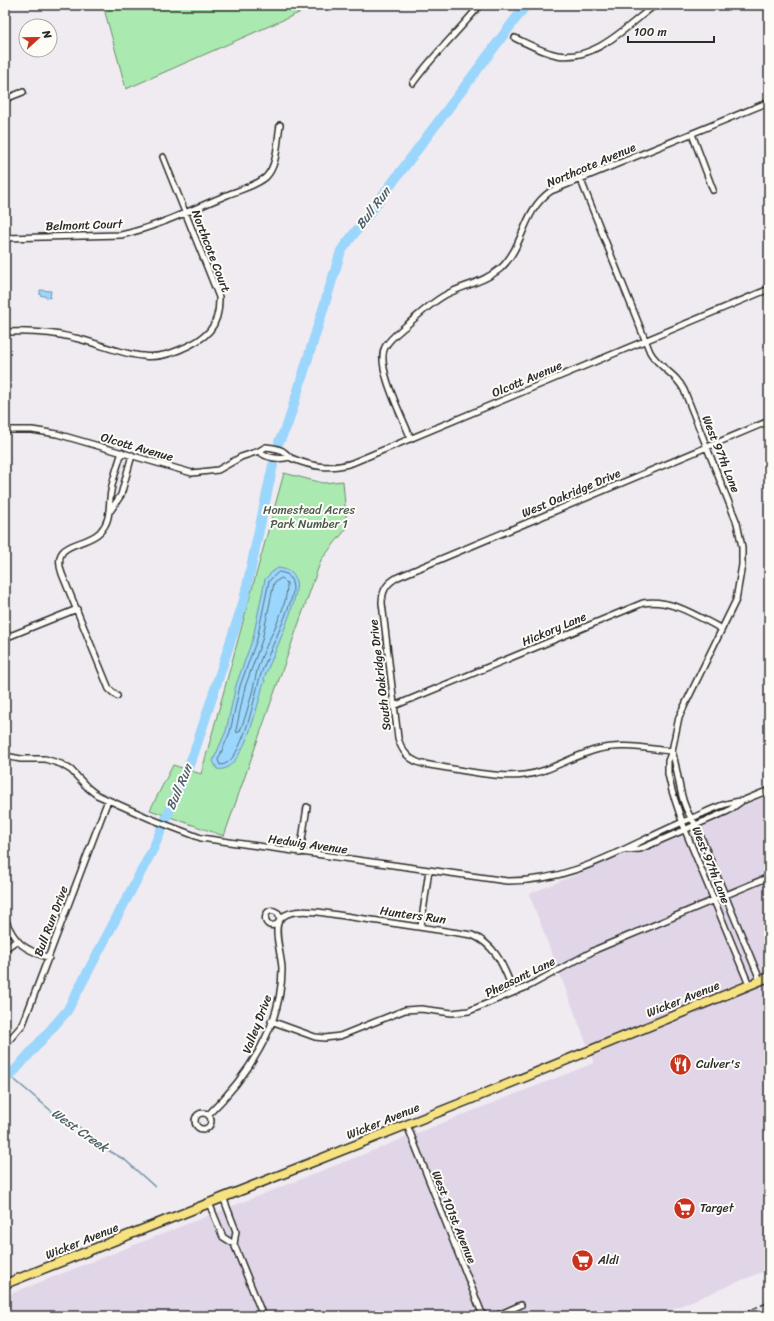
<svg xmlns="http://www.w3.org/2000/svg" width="774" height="1321" viewBox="0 0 774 1321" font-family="Sriracha,sans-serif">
  <rect width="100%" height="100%" fill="#f0ebf0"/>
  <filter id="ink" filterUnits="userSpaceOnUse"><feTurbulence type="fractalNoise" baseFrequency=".025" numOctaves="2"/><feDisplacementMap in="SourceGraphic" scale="8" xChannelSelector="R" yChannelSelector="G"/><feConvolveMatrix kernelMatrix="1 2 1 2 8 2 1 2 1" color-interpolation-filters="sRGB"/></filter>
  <g filter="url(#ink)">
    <path fill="#e1d6e8" d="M769,795V1269L656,1316H5V1296L594,1063L529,894Z"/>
    <path fill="#aae9b0" stroke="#6a8a6e" d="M103,5H317L126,89Z
      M284,473L323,483L343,481L347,528L321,560L224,836L150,810L173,765L201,774Z"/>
    <path fill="#9bd6fc" stroke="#6e92a8" d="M40,290L51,291L50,298L40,295Z
      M278,568C287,569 294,572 296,581C300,599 272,658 264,678L265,682L263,685C258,703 243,775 217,769L213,761L226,731L236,685L253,638L265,579L272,572Z"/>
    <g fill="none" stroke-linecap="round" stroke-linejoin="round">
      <path stroke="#586f7f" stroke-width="1" d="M279,572L287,574C294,581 294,591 291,600C283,625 270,649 261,674C255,691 243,766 220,765L218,760L230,732L240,686L257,639L269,581Z
        M282,578L287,583C288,614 262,645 256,675C252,694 247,714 240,731L237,733L236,730L245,687L262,640L274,583Z"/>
      <path stroke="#6e92a8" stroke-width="1.5" d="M10,1076L55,1114L80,1128L101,1146L125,1160L155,1187"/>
      <path stroke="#9bd6fc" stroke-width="10" d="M279,442L288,423L341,251L526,5
        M5,1075L10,1076L67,1011L153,849L194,753L244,600L273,465"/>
      <defs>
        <path id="minor" d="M515,38C528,44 542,52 557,55C595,62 628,25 655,5
          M413,83C433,55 458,32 480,5
          M5,99L23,92
          M692,134L713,190
          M580,178L650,352C659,368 676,373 684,390L737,523L742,547V565L736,600L679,717L672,751L668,761V774L672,791L685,830L749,985
          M5,238L121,235C157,227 193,209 227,195C239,190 256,186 266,177C278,165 277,141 280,125
          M5,332C28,331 52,332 75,338C98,343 120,354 143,356C156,358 167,355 179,350C206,339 220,328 219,297L163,157
          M5,430H32L57,434L192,473L218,470L241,457L259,451L266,447C272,448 279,448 284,452C287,454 288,456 291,458C312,467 331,470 352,463L769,289
          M411,439C403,418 375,366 385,347C390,338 400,331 408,324C421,313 434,300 449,293C466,285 486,281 501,268C525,245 522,211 551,191L769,102
          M259,451C265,458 281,460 289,457
          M111,510L121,495L132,455
          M5,638L77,609
          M117,696L109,689L62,574C50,540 84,548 100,532C112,519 108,507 111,491C113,478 118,465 122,452
          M394,706L643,603C671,598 698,617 722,629
          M672,751C649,749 622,743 599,749C573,755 551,772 524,775C498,779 451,768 423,764C409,760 402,752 398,738L382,603C382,590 387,583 398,577L769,421
          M672,751C680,776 678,803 696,825L758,975L759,981
          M5,756L21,759H45L61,764L71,770L88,788L97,795L151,819L201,838L507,881C577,882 628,844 690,819C707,812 724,802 742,801
          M625,850L640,849L728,811L742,801L769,790
          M300,853L307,807
          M5,919C15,944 24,949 49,958
          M277,924C260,932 263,902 278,913L280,919
          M421,926L429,870
          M5,949L16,941
          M271,1021L315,1037L325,1038L340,1036L405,1010L421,1009L452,1013L469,1011L529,986L597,949L769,877
          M5,1045L23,1024L108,800
          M195 1121a8 8 0 1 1 16 0a8 8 0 1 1-16 0Z
          M208,1115C247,1077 282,1026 282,969C282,957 273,931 279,921C286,909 306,911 318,912L472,935C498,946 504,969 514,992
          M407,1125L483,1316
          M223,1197L236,1231L234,1244L263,1316
          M209,1203L223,1237L234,1244
          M496,1316L521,1305"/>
        <path id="trunk" d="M5,1284L469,1100L769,977"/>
      </defs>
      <use href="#minor" stroke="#2b2b2b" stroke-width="8"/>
      <use href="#trunk" stroke="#2b2b2b" stroke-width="11"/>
      <use href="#minor" stroke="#fdfcf7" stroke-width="5"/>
      <use href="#trunk" stroke="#f6e281" stroke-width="8"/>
      <path stroke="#2b2b2b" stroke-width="1.5" stroke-dasharray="6 3" stroke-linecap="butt" d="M736,1316L769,1302"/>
    </g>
  </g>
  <defs>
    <symbol id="restaurant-disc" viewBox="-11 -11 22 22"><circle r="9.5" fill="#c8321e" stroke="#fdfcf7"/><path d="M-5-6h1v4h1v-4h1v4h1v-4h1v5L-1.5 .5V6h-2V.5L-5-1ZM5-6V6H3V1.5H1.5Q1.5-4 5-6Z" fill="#fff"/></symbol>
    <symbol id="supermarket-disc" viewBox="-11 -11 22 22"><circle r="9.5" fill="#c8321e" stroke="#fdfcf7"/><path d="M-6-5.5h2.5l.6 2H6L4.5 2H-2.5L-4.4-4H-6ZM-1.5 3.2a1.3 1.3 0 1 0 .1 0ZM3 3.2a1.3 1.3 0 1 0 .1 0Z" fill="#fff"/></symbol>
  </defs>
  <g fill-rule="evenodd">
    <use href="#restaurant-disc" x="668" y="1052" width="25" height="25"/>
    <use href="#supermarket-disc" x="672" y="1196" width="25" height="25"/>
    <use href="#supermarket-disc" x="570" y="1248" width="25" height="25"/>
  </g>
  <g text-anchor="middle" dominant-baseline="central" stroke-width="4" stroke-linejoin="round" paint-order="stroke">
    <g font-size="12" fill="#2b2b2b" stroke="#fdfcf7">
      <text transform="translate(591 165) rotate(-23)">Northcote Avenue</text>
      <text transform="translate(84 225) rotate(-2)">Belmont Court</text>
      <text transform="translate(211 251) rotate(69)">Northcote Court</text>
      <text transform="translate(527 379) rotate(-23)">Olcott Avenue</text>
      <text transform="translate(137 447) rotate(16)">Olcott Avenue</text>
      <text transform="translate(721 454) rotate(68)">West 97th Lane</text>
      <text transform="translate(571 493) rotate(-23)">West Oakridge Drive</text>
      <text transform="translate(554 629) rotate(-23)">Hickory Lane</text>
      <text transform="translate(380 675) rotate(-97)">South Oakridge Drive</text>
      <text transform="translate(308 844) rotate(8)">Hedwig Avenue</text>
      <text transform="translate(711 865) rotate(68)">West 97th Lane</text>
      <text transform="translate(413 915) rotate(8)">Hunters Run</text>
      <text transform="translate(51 921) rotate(-69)">Bull Run Drive</text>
      <text transform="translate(520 977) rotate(-26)">Pheasant Lane</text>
      <text transform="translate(683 999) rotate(-22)">Wicker Avenue</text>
      <text transform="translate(257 1024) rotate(-69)">Valley Drive</text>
      <text transform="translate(383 1121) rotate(-22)">Wicker Avenue</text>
      <text transform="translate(454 1217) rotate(68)">West 101st Avenue</text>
      <text transform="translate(82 1241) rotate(-22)">Wicker Avenue</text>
    </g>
    <g font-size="12" fill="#4b5a4c" stroke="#fdfcf7">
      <text x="309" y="510">Homestead Acres<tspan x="309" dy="14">Park Number 1</tspan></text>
    </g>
    <g font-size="12" fill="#2b2b2b" stroke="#fdfcf7" text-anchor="start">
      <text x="696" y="1064">Culver's</text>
      <text x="700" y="1208">Target</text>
      <text x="598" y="1260">Aldi</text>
    </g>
    <g font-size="13" font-style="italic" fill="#4d5e6a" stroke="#fdfcf7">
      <text transform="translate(373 208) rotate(-53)">Bull Run</text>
      <text transform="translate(179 787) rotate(-67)">Bull Run</text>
      <text transform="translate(80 1130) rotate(35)">West Creek</text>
    </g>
  </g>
  <rect width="774" height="1321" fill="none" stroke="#fdfcf7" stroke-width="20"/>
  <rect x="10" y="10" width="754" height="1301" fill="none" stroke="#2b2b2b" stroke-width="1.5" filter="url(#ink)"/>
  <g transform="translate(38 38) rotate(68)"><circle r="19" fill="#fdfcf7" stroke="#a9a8a5"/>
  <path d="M0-3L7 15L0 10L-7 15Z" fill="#c8321e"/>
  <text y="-6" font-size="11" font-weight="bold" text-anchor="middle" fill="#2b2b2b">N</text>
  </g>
  <path d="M628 36v6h86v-6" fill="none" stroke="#2b2b2b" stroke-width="2"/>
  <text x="634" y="36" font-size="12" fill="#2b2b2b" stroke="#fdfcf7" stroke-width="3" paint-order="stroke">100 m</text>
</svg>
